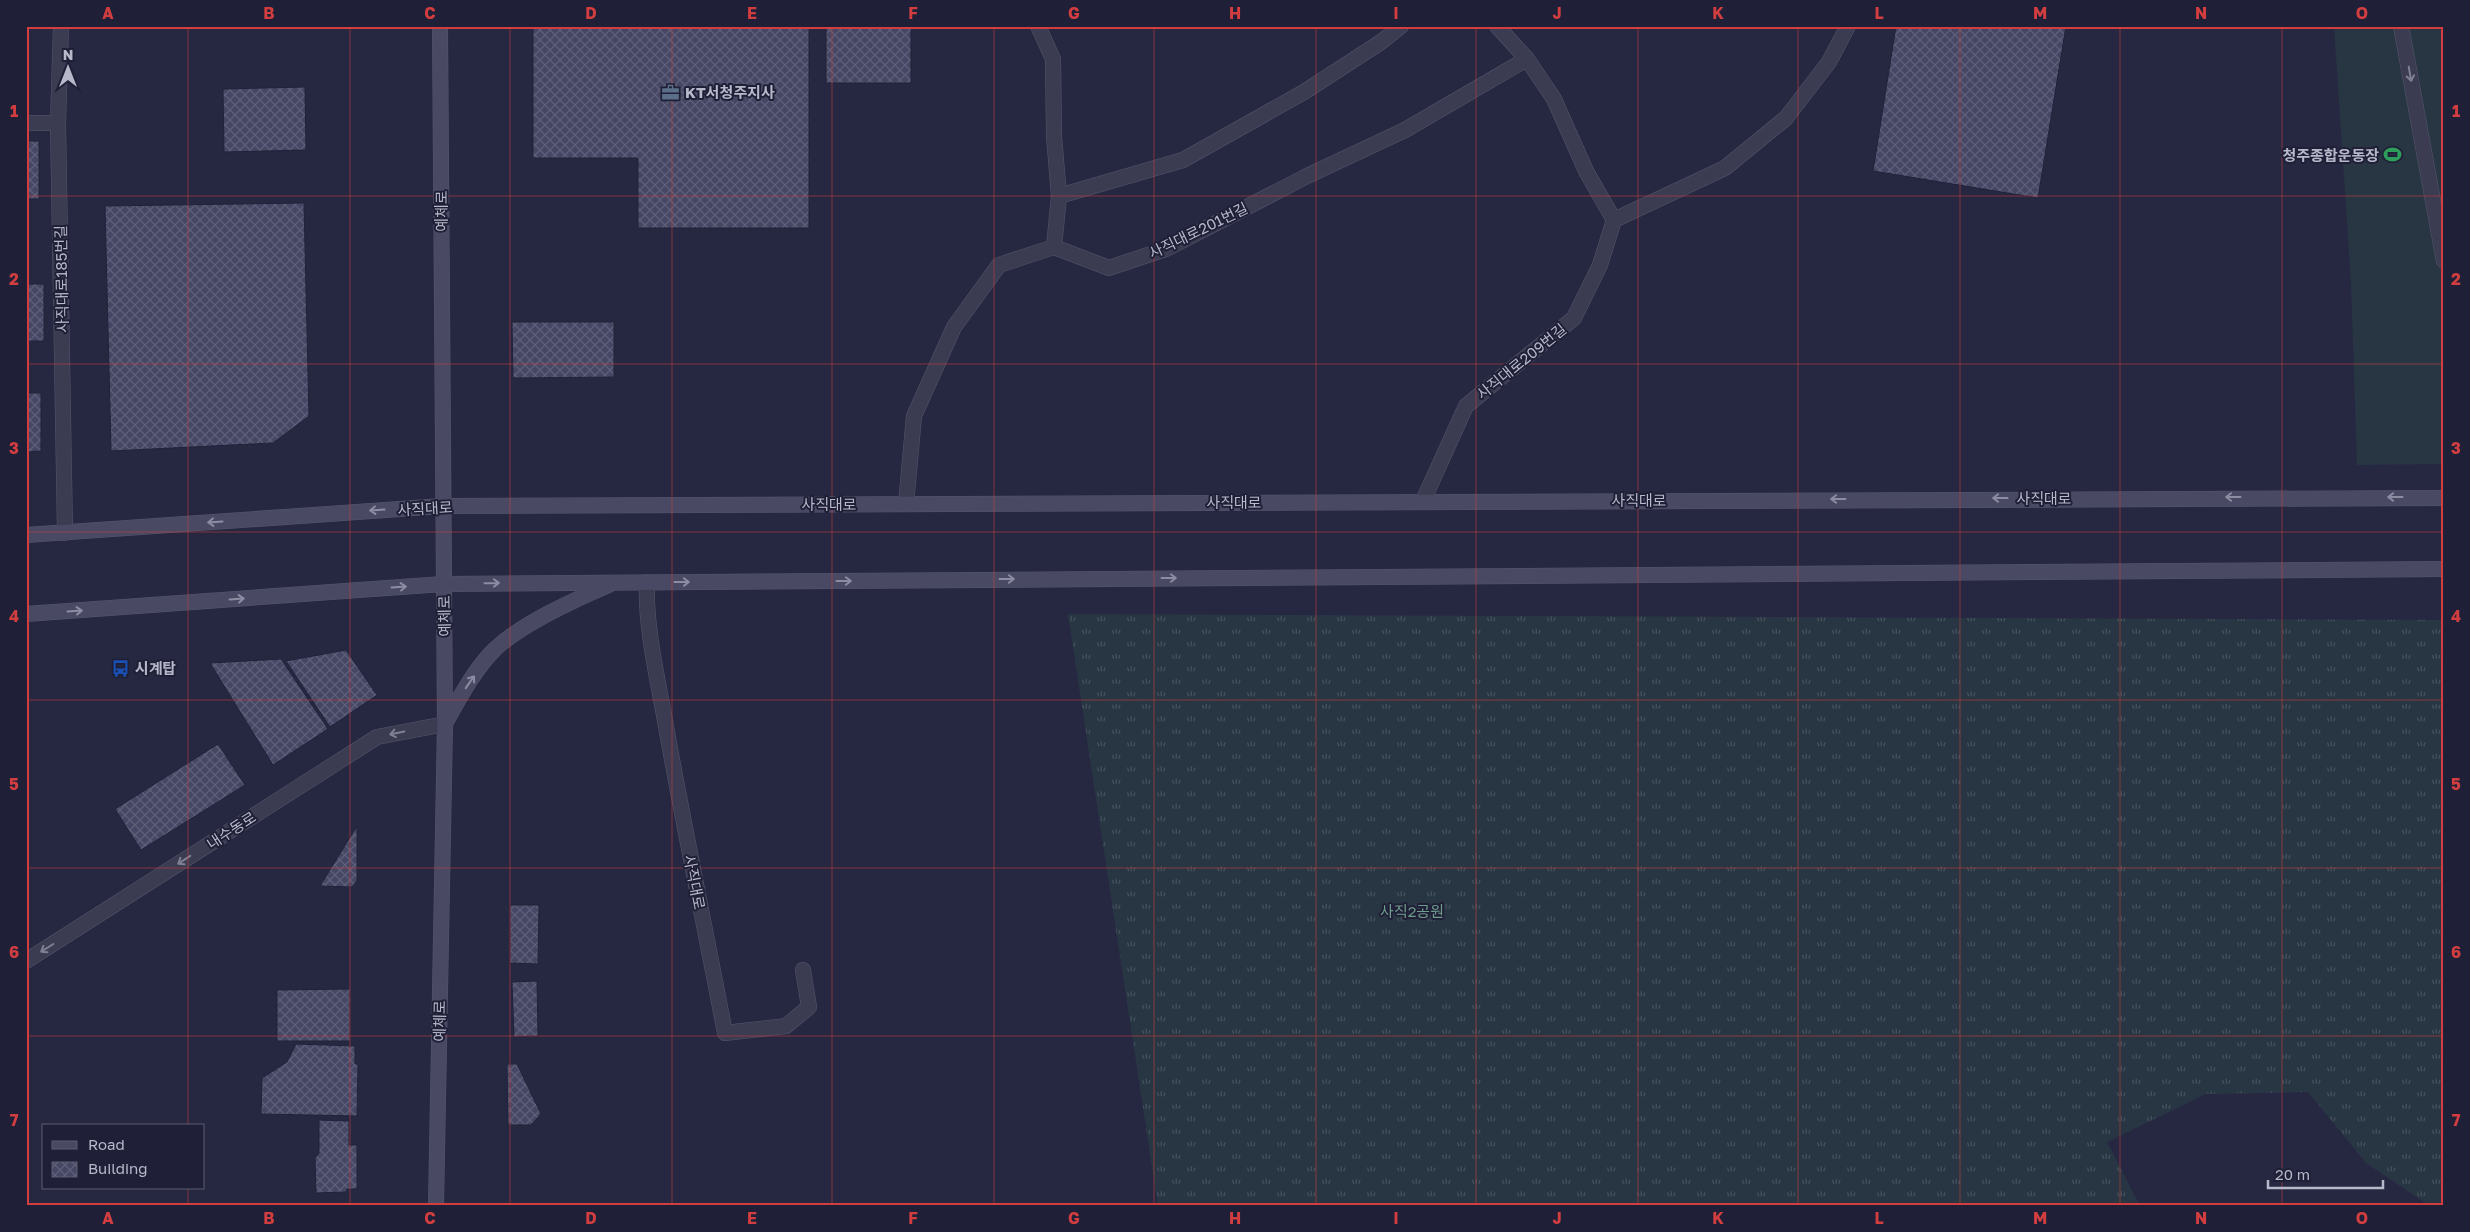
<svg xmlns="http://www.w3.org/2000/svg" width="2470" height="1232" viewBox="0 0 2470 1232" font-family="'Golos Text','Noto Sans KR',sans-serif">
  <defs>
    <pattern id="grass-tufts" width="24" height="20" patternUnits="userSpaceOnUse" patternTransform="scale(1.25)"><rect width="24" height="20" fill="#283643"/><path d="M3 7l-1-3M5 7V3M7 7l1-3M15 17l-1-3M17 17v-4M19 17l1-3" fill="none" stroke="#45515d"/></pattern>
    <pattern id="building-cross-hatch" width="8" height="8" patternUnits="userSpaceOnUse" patternTransform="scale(1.25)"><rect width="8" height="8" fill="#454764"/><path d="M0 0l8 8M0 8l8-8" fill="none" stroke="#5e5f79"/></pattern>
  </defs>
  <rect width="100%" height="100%" fill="#262842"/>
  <path fill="url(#grass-tufts)" d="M1068,614L2444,620V1206H2430L2366,1163L2308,1092L2206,1094L2107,1142L2140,1206H1158Z"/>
  <path fill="#283643" d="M2334,26H2444V464L2357,465L2351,283Z"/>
  <path fill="url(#building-cross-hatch)" stroke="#212239" d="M533,26H809V228H638V158H533Z
    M826,26H911V83H826Z
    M1896,26H2066L2038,198L1873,171Z
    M305,87L306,150L224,152L223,89Z
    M26,141H39V199H26Z
    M304,203L309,416L273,443L111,451L105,206Z
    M26,284H44V341H26Z
    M512,322H614V377L513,378Z
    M26,393H41V451L26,452Z
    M346,650L377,695L330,727L286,661Z
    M281,659L328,729L273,765L210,663Z
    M218,744L245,785L141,850L115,809Z
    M357,826V881L352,887L320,886Z
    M510,905H539L538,964L510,963Z
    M537,981L538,1036L514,1037L512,982Z
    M350,989V1041H277V990Z
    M296,1044L355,1046V1064H358L357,1116L261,1114L262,1078L287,1062Z
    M507,1064H517L541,1114L531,1125H508Z
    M319,1120L349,1121V1145H357V1189H347L346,1192L316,1193L315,1158L319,1153Z"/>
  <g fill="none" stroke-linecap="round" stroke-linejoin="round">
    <defs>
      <path id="lane" d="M1038,26L1053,59L1054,136L1059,196L1183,160L1304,92L1381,42L1401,26
        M1497,26L1527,59L1554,99L1586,171L1614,220
        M2401,26L2444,261
        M1054,247L1059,196
        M1423,501L1466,406L1574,318L1600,265L1614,220L1725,168L1786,118L1829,62L1848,26
        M906,504L914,416L954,327L999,265L1054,247L1109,268L1166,249L1307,176L1405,130L1527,59
        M647,582C645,630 659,684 667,732C685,832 706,933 725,1033L786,1026L809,1007L803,970"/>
      <path id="street" d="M61,26L58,123L65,533
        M26,123H58
        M26,961L377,737L445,724"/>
      <path id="secondary" d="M26,535L443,506L2444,498
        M26,614L443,584L2444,569
        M446,722C460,697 474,670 495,649C523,623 574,600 609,585
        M436,1206L445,724L440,26"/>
    </defs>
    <use href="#lane" stroke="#56566c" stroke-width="16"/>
    <use href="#street" stroke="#56566c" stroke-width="16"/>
    <use href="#secondary" stroke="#56566c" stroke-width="16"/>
    <use href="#lane" stroke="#3b3b51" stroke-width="15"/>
    <use href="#street" stroke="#3b3b51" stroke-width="15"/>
    <use href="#secondary" stroke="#494964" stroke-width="15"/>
  </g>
  <defs><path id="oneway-shaft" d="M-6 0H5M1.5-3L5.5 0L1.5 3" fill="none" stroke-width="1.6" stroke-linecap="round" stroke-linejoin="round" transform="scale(1.25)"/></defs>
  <g stroke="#808094">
    <use href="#oneway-shaft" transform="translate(2410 74) rotate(80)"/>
    <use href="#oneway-shaft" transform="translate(397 733) rotate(169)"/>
    <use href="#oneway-shaft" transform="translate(184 860) rotate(147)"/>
    <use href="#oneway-shaft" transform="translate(47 948) rotate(148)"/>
  </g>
  <g stroke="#8c8ca2">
    <use href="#oneway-shaft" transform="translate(2233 497) rotate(180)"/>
    <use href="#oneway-shaft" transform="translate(2395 497) rotate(-180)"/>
    <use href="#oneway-shaft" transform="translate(2000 498) rotate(180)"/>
    <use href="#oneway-shaft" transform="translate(1838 499) rotate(180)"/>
    <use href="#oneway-shaft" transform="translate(377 510) rotate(176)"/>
    <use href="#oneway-shaft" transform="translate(215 522) rotate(176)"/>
    <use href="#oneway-shaft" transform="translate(1169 578)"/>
    <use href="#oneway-shaft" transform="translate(1007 579)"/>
    <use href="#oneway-shaft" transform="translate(844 581)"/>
    <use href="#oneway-shaft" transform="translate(682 582)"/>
    <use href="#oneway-shaft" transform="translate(492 583) rotate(-1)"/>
    <use href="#oneway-shaft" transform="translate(399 587) rotate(-4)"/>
    <use href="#oneway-shaft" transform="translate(237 599) rotate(-4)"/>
    <use href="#oneway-shaft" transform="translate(75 611) rotate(-4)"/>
    <use href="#oneway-shaft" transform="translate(470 682) rotate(-55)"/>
  </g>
  <path fill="none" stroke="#d23e40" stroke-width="1" stroke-opacity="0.55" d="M188,26V1126M350,26V1206M510,26V1206M672,26V1206M832,26V1206M994,26V1206M1154,26V1206M1316,26V1206M1476,26V1206M1638,26V1206M1798,26V1206M1960,26V1206M2120,26V1206M2282,26V1206M26,196H2444M26,364H2444M26,532H2444M26,700H2444M26,868H2444M26,1036H2444M188,1188V1206"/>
  <defs>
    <symbol id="office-bare" viewBox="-9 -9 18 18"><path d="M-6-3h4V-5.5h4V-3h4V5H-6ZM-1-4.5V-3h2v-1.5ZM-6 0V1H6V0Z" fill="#5c6f8a" stroke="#1f2037" stroke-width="2.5" paint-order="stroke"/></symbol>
    <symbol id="stadium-bare" viewBox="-9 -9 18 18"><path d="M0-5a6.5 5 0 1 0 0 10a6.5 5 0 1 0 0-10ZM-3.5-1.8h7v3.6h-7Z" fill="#2e9e5b" stroke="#1f2037" stroke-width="2.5" paint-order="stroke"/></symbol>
    <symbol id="bus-bare" viewBox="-9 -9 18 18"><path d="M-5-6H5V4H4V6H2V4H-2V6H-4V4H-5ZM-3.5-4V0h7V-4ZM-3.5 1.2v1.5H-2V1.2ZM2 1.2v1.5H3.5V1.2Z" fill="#1a4fb4" stroke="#1f2037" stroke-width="2.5" paint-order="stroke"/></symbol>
  </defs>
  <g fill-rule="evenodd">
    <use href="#office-bare" x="658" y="80" width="25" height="25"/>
    <use href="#stadium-bare" x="2380" y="142" width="25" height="25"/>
    <use href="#bus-bare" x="108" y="656" width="25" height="25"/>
  </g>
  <g text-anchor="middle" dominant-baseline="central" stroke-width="4" stroke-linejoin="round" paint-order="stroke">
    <g font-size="15" font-weight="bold" fill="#b8b8cb" stroke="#1f2037" text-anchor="start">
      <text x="685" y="92">KT서청주지사</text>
      <text x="2379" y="155" text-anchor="end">청주종합운동장</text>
      <text x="135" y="668">시계탑</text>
    </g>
    <g font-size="15" fill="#b8b8cb" stroke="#1f2037">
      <text transform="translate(441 211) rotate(-90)">예체로</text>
      <text transform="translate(1198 230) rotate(-26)">사직대로201번길</text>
      <text transform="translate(61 279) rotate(-91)">사직대로185번길</text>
      <text transform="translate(1521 361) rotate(-39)">사직대로209번길</text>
      <text x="2044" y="498">사직대로</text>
      <text x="1639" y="500">사직대로</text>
      <text x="1234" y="502">사직대로</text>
      <text x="829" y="504">사직대로</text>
      <text transform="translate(425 508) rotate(-3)">사직대로</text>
      <text transform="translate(444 616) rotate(-91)">예체로</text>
      <text transform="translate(231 830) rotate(-33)">내수동로</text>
      <text transform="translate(695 882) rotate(79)">사직대로</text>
      <text transform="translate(439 1021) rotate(-89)">예체로</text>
    </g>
    <g font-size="15" fill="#6f9c8b" stroke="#1f2037">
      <text x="1412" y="911">사직2공원</text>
    </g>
  </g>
  <rect width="2470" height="1232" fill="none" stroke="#1f2037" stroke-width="55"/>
  <rect x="42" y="1124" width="162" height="65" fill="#1f2037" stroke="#5c5d72"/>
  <rect x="52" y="1141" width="25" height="8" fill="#494964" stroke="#5c5d72"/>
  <text x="88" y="1150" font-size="15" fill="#b8b8cb">Road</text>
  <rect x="52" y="1162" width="25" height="15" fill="url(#building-cross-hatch)" stroke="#5c5d72"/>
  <text x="88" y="1174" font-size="15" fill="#b8b8cb">Building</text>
  <g transform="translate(68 68)" stroke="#1f2037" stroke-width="4" paint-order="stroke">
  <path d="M0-4L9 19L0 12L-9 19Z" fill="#b8b8cb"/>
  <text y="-8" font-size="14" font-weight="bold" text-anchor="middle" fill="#b8b8cb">N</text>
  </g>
  <path d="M2268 1180v8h115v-8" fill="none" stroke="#b8b8cb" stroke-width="2.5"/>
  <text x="2275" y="1180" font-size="15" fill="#b8b8cb" stroke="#1f2037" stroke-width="4" paint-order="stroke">20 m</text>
  <rect x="28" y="28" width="2414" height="1176" fill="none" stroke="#d23e40" stroke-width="2"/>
  <g font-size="16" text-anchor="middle" font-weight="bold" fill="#d23e40">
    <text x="108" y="19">A</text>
    <text x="269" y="19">B</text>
    <text x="430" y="19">C</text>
    <text x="591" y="19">D</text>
    <text x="752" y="19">E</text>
    <text x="913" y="19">F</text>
    <text x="1074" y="19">G</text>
    <text x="1235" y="19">H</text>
    <text x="1396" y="19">I</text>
    <text x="1557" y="19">J</text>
    <text x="1718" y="19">K</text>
    <text x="1879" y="19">L</text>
    <text x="2040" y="19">M</text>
    <text x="2201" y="19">N</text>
    <text x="2362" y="19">O</text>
    <text x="14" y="117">1</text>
    <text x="2456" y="117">1</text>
    <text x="14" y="285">2</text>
    <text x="2456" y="285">2</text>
    <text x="14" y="454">3</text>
    <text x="2456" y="454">3</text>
    <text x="14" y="622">4</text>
    <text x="2456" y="622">4</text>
    <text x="14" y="790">5</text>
    <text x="2456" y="790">5</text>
    <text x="14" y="958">6</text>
    <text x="2456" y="958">6</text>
    <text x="14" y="1126">7</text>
    <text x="2456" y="1126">7</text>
    <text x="108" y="1224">A</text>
    <text x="269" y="1224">B</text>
    <text x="430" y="1224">C</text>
    <text x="591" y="1224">D</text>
    <text x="752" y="1224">E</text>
    <text x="913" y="1224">F</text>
    <text x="1074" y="1224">G</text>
    <text x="1235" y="1224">H</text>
    <text x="1396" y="1224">I</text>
    <text x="1557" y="1224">J</text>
    <text x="1718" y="1224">K</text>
    <text x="1879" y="1224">L</text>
    <text x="2040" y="1224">M</text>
    <text x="2201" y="1224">N</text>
    <text x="2362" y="1224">O</text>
  </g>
</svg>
